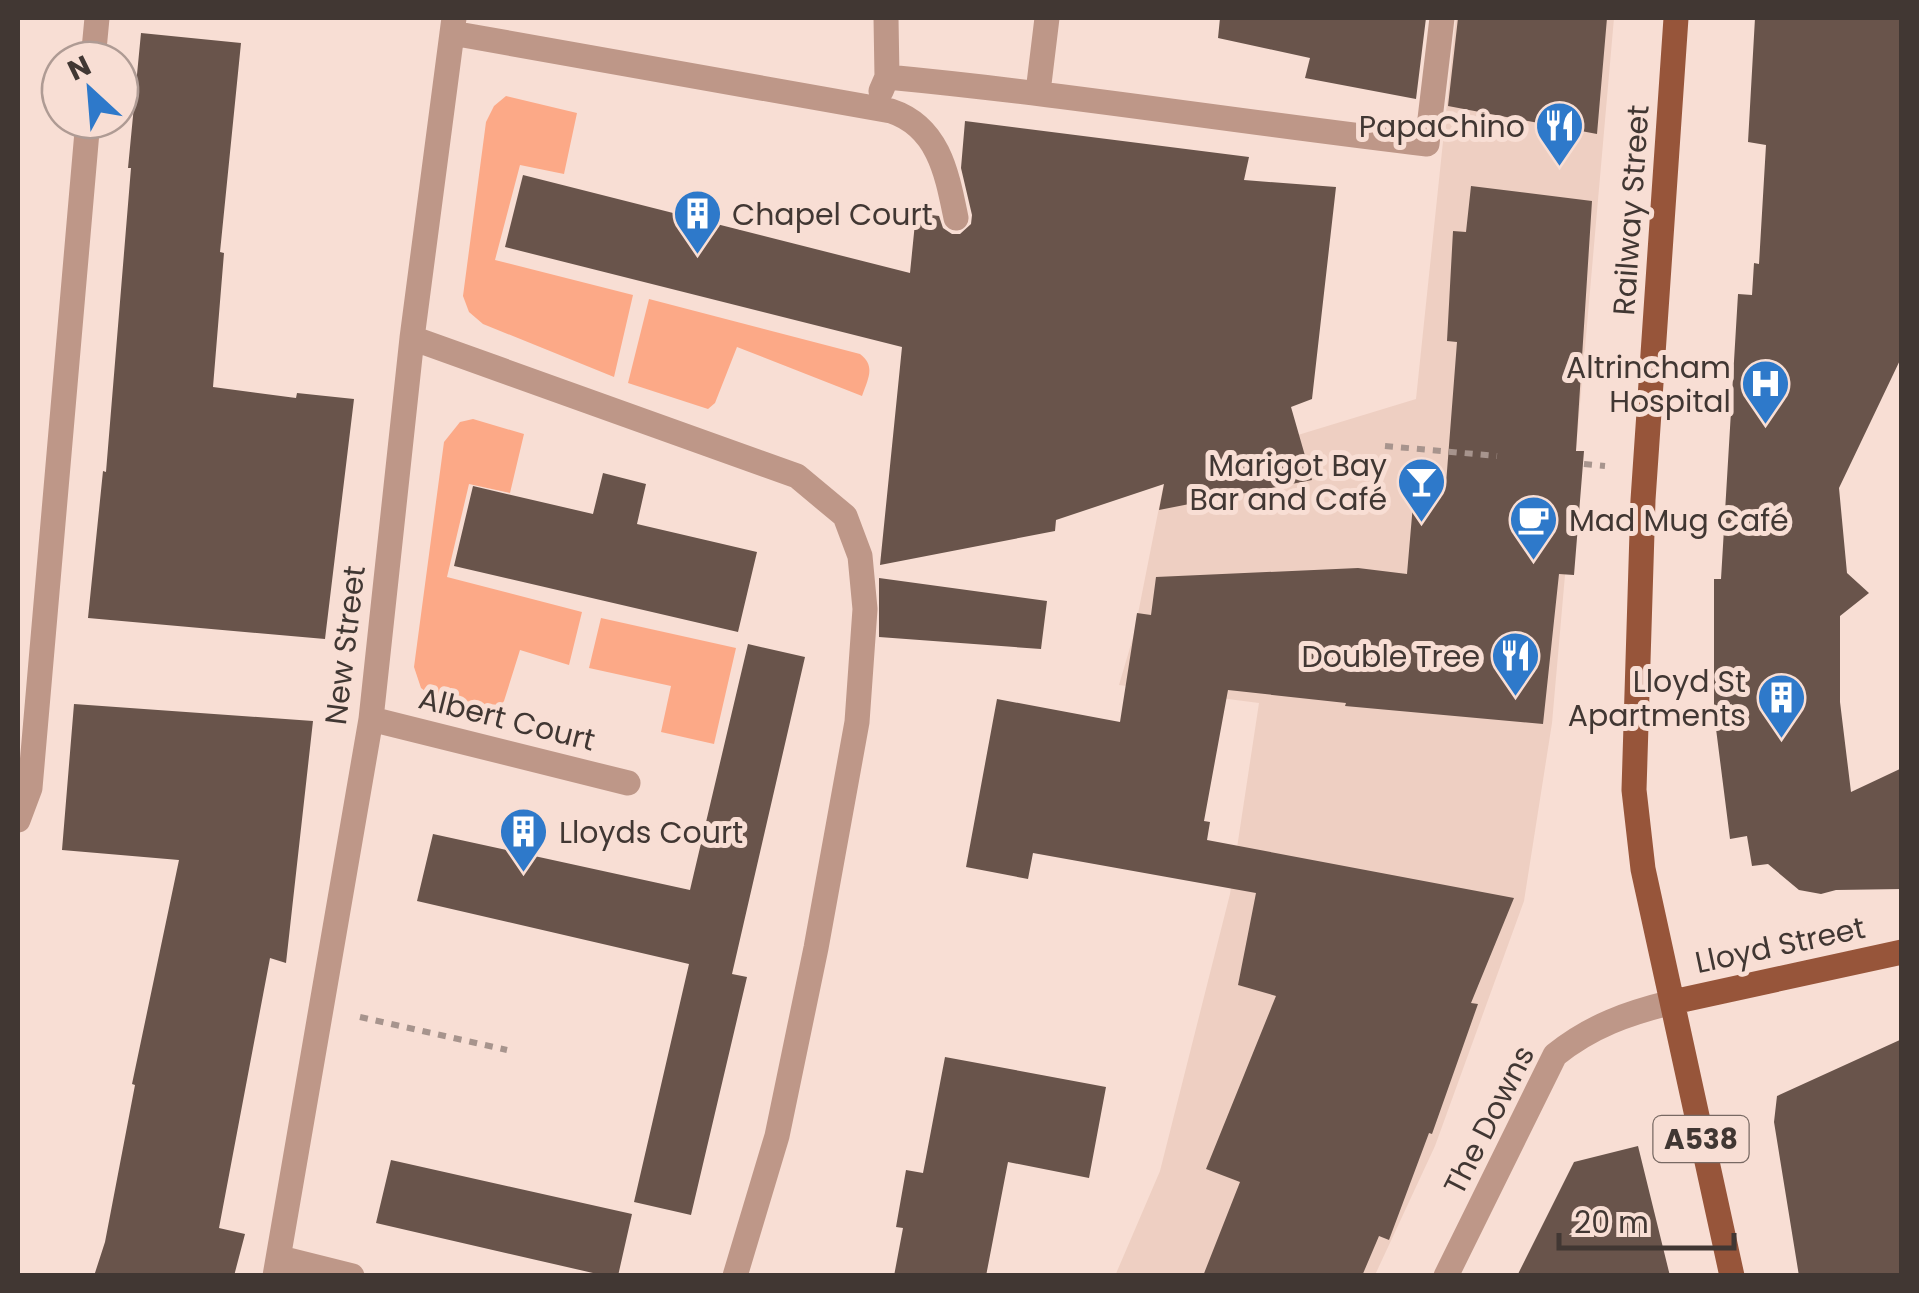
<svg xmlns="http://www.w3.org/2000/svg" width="1919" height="1293" viewBox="0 0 1919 1293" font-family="Poppins,sans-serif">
  <rect width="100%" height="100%" fill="#f8ded4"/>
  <path fill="#eecfc2" d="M1456,18H1614L1552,723L1524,901L1435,1146L1375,1275L1115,1276L1160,1171L1230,894L1259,703L1119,685L1134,634L1167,467L1196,466L1416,399Z"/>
  <path fill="#fca987" d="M506,96L577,113L564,174L520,165L495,260L633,295L614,377L483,324L469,312L463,296L486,122L494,106Z
    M649,299L860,354C876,366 868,379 862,396L737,347L715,403L708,409L628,383Z
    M473,419L524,434L510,493L469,484L447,577L582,612L569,665L520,650L504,701L495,713L430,695L421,688L414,667L444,442L460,422Z
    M601,618L736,648L714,744L661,732L671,686L589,668Z"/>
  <path fill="#69544b" d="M1220,18H1426L1416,99L1305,78L1310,58L1218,38Z
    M1458,18H1607L1597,134L1448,106Z
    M1755,18H1902V356L1839,488L1847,573L1869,593L1840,616V702L1851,792L1902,768V889L1836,890L1821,894L1799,890L1768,864L1752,866L1747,836L1730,839L1714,713V579H1721L1738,294L1752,295L1754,263L1759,264L1766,145L1748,142Z
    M141,33L241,43L220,252L224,253L213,387L296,398L297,393L354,399L325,639L88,618L103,471L106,472L131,168H128Z
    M965,121L1249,157L1244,180L1336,187L1312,399L1291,407L1312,480L1159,510L1164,484L1056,520L1055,531L880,565L902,347L505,247L523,175L910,273L916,213L939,216L943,228L952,234H960L971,224L972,215L961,168Z
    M1471,186L1592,201L1576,451H1584L1574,575L1559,574L1543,724L1345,706L1346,703L1228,690L1204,821L1210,822L1207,840L1514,898L1471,1003L1478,1004L1432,1134L1429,1133L1389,1240L1379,1236L1362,1276H1203L1240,1182L1206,1169L1276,996L1238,985L1256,893L1033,853L1028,879L966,867L997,699L1120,722L1137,613L1151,615L1156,577L1358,568L1407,574L1415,481L1446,484L1457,342L1447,341L1453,231L1466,232Z
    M603,473L646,484L637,524L757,552L738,632L454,566L473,486L593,514Z
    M879,578L1047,601L1041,649L879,637Z
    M748,644L805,657L732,974L747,977L691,1215L634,1202L689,964L417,901L433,834L690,890Z
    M74,704L313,721L286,963L270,958L219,1228L245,1234L234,1276H94L105,1242L135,1085L132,1084L179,860L62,850Z
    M1902,1039V1276H1799L1774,1122L1777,1096Z
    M945,1057L1106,1087L1089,1178L1008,1162L986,1276H894L903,1228L896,1227L906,1170L923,1173Z
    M1638,1146L1670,1276H1517L1574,1162Z
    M391,1160L632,1214L618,1276H606L376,1223Z"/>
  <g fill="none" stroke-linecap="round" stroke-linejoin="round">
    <path stroke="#a7948d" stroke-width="6" stroke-dasharray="8 8" stroke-linecap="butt" d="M1385,446L1497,456
      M1584,464L1605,466
      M360,1017L507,1050"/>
    <path stroke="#be9788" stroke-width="25" d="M452,33L891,111C939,127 947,174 956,218
      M93,60L97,18
      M887,77C1067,94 1246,123 1427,144L1442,18
      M881,91L887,77L886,18
      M1038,92L1047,18
      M412,338L797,476L845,516L860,556L865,609L857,722L816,948L777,1136L735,1276
      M371,719L628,783
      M18,820L30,788L88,120
      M280,1258L352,1276
      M275,1276L371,719L412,338L454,18
      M1446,1276L1555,1055C1591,1026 1628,1013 1673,1002"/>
    <path stroke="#97553a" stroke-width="25" d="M1676,18L1643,500L1634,790L1643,869L1732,1276
      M1673,1002L1902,952"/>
  </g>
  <defs>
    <symbol id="restaurant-pin" viewBox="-11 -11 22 30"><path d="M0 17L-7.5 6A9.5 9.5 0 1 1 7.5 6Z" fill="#2e79ca" stroke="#f8ded4"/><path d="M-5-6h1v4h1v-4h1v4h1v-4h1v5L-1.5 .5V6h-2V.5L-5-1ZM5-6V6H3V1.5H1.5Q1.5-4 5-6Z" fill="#fff"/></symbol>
    <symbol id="building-pin" viewBox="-11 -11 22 30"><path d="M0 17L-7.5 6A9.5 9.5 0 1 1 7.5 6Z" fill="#2e79ca" stroke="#f8ded4"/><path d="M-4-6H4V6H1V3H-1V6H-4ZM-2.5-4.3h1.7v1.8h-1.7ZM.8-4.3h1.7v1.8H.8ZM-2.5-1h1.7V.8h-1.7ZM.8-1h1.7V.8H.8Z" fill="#fff"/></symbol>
    <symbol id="hospital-pin" viewBox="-11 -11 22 30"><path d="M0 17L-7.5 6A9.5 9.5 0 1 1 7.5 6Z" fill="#2e79ca" stroke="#f8ded4"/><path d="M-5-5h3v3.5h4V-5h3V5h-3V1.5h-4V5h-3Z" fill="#fff"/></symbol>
    <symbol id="bar-pin" viewBox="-11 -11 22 30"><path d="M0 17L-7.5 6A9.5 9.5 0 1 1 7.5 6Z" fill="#2e79ca" stroke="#f8ded4"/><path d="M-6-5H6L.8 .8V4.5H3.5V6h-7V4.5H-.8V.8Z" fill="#fff"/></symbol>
    <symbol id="cafe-pin" viewBox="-11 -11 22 30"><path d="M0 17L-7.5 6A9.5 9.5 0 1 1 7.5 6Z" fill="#2e79ca" stroke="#f8ded4"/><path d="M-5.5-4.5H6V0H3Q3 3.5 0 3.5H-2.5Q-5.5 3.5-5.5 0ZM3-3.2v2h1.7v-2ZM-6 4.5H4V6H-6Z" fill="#fff"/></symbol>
  </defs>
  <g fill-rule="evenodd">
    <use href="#restaurant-pin" x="1532" y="98" width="55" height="75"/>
    <use href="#building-pin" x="670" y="186" width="55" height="75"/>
    <use href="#hospital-pin" x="1738" y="356" width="55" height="75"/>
    <use href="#bar-pin" x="1394" y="454" width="55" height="75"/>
    <use href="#cafe-pin" x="1506" y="492" width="55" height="75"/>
    <use href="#restaurant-pin" x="1488" y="628" width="55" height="75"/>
    <use href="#building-pin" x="1754" y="670" width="55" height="75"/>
    <use href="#building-pin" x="496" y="804" width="55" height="75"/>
  </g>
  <g text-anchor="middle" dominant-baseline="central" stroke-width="10" stroke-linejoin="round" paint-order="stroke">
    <rect fill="#f8ded4" stroke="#786963" stroke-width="2.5" x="1653.5" y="1116" width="95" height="46" rx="8"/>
    <g font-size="28" font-weight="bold" fill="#413733">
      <text x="1701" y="1139">A538</text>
    </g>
    <g font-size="30" fill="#413733" stroke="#f8ded4" text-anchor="end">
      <text x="1525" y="126">PapaChino</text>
      <text x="732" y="214" text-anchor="start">Chapel Court</text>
      <text x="1731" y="367">Altrincham<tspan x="1731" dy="34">Hospital</tspan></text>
      <text x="1387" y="465">Marigot Bay<tspan x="1387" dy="34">Bar and Café</tspan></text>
      <text x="1569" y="520" text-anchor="start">Mad Mug Café</text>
      <text x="1480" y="656">Double Tree</text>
      <text x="1746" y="681">Lloyd St<tspan x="1746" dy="34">Apartments</tspan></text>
      <text x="559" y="832" text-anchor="start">Lloyds Court</text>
    </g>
    <g font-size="30" fill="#413733" stroke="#f8ded4">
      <text transform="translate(1631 210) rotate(-86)">Railway Street</text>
      <text transform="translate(345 645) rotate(-83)">New Street</text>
      <text transform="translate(507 719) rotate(14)">Albert Court</text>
      <text transform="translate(1780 945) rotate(-12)">Lloyd Street</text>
      <text transform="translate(1489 1120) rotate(-63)">The Downs</text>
    </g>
  </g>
  <rect width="1919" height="1293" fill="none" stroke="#413733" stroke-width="40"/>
  <g transform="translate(90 90) rotate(334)"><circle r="48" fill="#f8ded4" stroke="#af9b94" stroke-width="2.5"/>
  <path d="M0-8L18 38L0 25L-18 38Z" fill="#2e79ca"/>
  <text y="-15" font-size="28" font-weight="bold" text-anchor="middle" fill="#413733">N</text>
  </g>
  <path d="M1559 1233v15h175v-15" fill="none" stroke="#413733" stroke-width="5"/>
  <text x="1574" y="1233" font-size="30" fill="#413733" stroke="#f8ded4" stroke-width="8" paint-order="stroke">20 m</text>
</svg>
